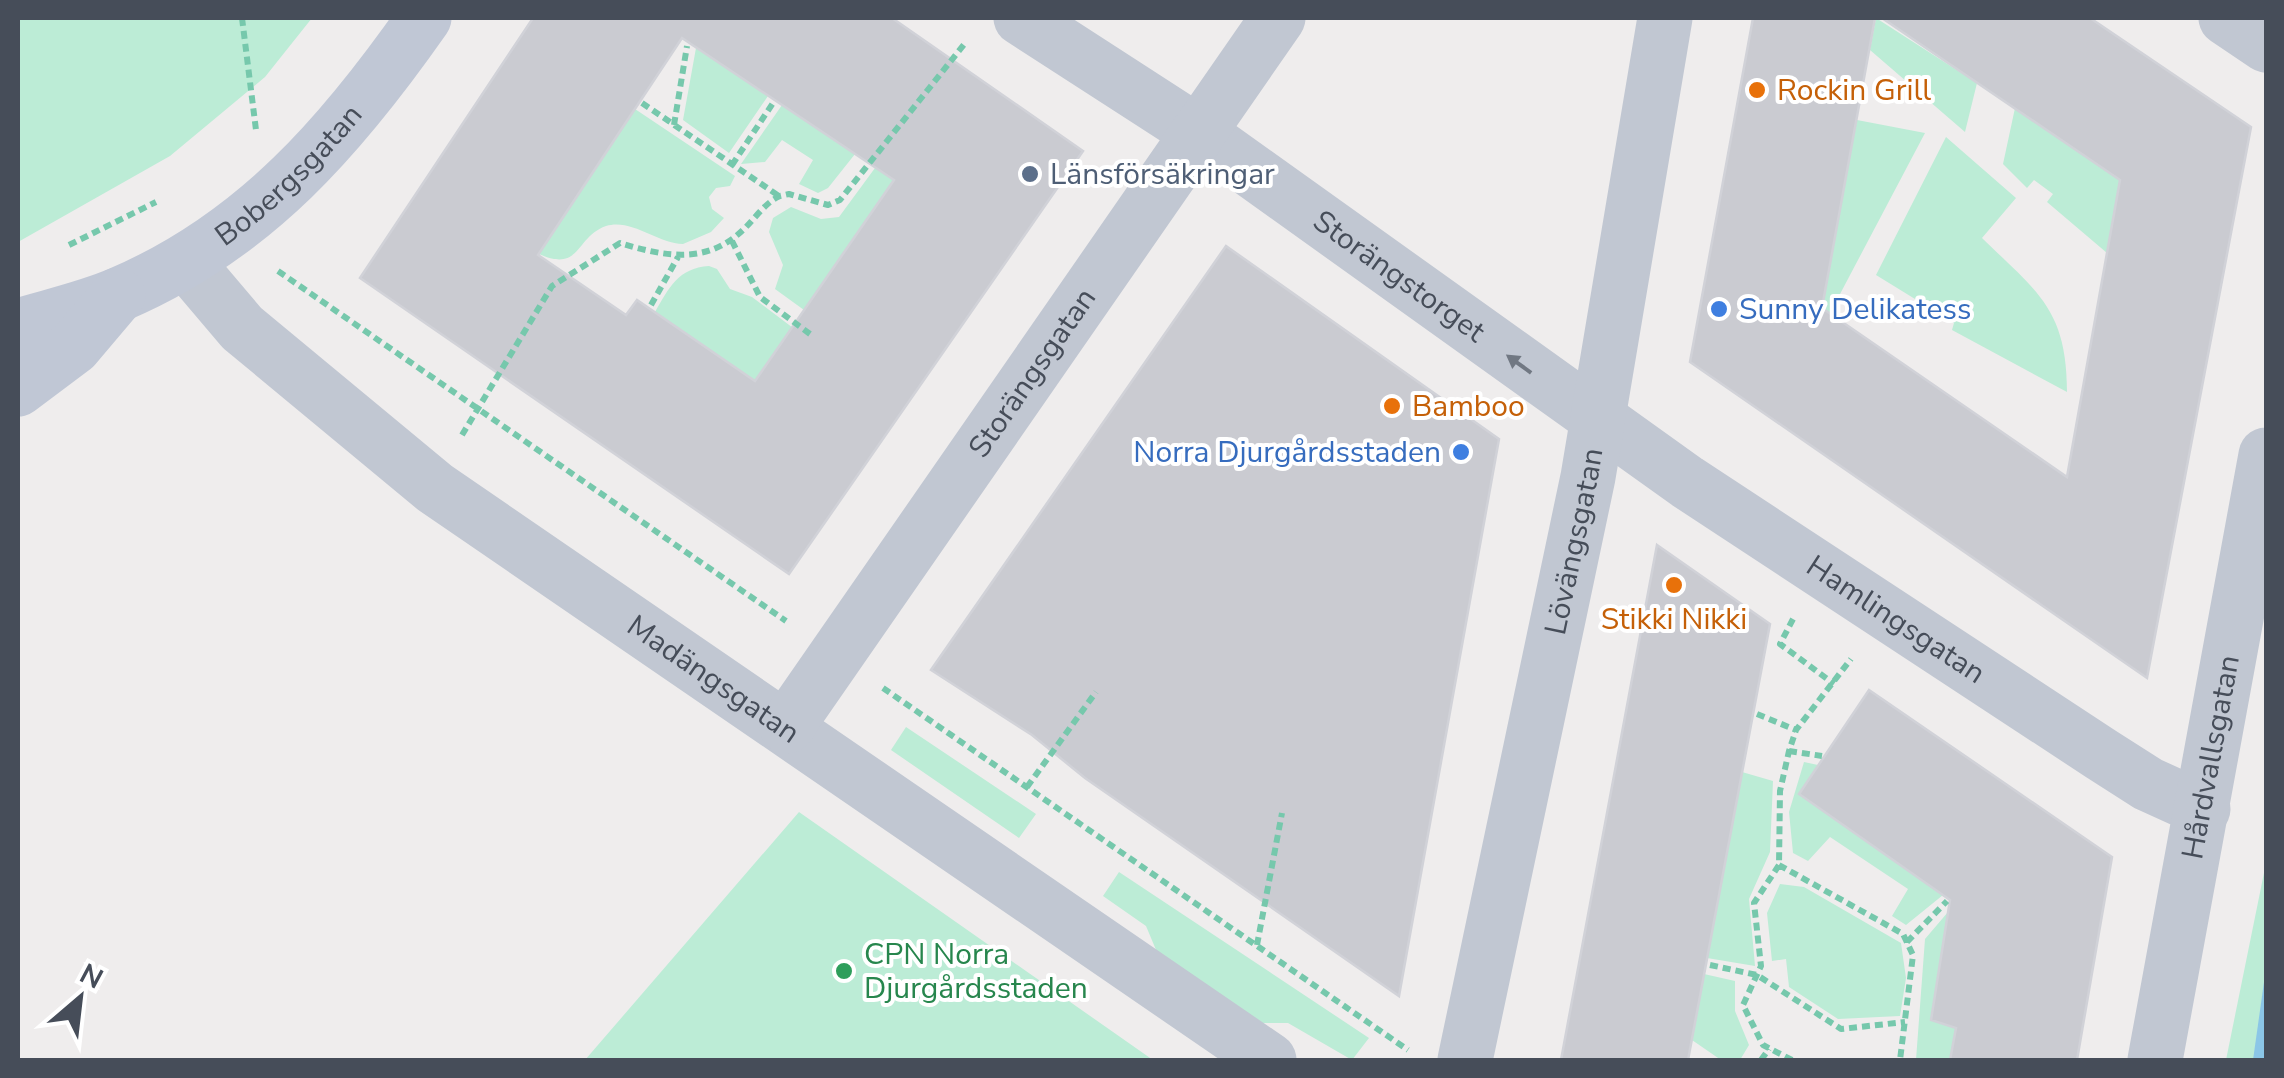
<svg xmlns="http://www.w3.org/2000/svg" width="2284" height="1078" viewBox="0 0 2284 1078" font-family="'Nunito Sans',sans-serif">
  <rect width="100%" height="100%" fill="#efeded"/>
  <path fill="#bcecd6" d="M18,18H312L265,77L170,156L18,242Z
    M1876,18L1977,83L1965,132L1870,50Z
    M696,48L768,96L729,153L683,120Z
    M782,105L855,154L828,188L818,193L799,184L813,160L782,140L765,162L741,164Z
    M2015,108L2120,180L2107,253L2047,202L2053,194L2034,180L2027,188L2003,164Z
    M635,109L735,176L730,186L716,188L709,197L712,209L724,218L711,232L683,244C657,243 631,218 606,226C575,237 581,273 539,254Z
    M1857,120L1925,133L1830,313L1822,308Z
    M1946,137L2016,198L1982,238C2036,291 2067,308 2067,392L1952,330L1954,323L1876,275Z
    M875,168L898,173L915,185L841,257L804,310L775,289L783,265L769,232L773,218L791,207L821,219L839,217Z
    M709,266L717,269L730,289L752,297L809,340L762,408L700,343L655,312C669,288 678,268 709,266Z
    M906,727L1036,814L1019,838L891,750Z
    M1804,762L1818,765L1799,794L1943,895L1906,925L1892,916L1908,889L1830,837L1808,861L1793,853L1789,812Z
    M1742,772L1773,781L1770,852L1749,899L1755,966L1707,958Z
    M799,812L1153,1060H585Z
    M2266,863V1060H2226Z
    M1119,872L1369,1038L1352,1060L1288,1023H1260L1159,957L1146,926L1103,896Z
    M1780,884L1804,887L1901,943L1906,978L1900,1016L1838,1019L1789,987L1786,959L1772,961L1767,913Z
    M1948,912L1931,1020L1956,1028L1950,1060H1916L1925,939Z
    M1704,974L1735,981V1011L1749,1045L1740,1060H1721L1692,1040Z"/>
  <path fill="#8bc6e7" d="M2266,968V1060H2253Z"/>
  <path fill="#cacbd1" stroke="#d1d2d8" stroke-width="2.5" fill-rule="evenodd" d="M533,18H892L1083,151L789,574L360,278ZM682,38L894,180L755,381L637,300L626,315L538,255Z
    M1753,18H1875L1822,308L2067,477L2120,180L1882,18H2090L2251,127L2147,678L1690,362Z
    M1226,246L1499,439L1399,996L1085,778L1032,735L931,670Z
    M1657,545L1770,624L1688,1060H1561Z
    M1869,690L2112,857L2077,1060H1950L1956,1028L1931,1020L1950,900L1799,794Z"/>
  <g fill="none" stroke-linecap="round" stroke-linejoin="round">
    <path stroke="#76c8ac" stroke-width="6" stroke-dasharray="8 5" stroke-linecap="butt" d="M242,18L256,130
      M642,103L779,196
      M674,125L687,46
      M732,165L773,103
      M732,241L760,297L810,334
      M69,245L156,202
      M278,271L786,621
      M651,305L678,257
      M462,435L552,286L620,243C666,257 708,265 745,228C756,217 766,202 780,196L789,194L828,205L840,200L966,42
      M1793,619L1780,644L1834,684
      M883,688L1408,1050
      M1757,714L1796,730
      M1789,751L1822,756
      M1027,787L1096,692
      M1779,865L1903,934L1913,955L1900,1060
      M1907,942L1947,901
      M1257,945L1282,813
      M1710,965L1757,975L1841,1029L1905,1022
      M1761,1060L1769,1049
      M1792,1060L1763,1045L1743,1005L1761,966L1754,903L1779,865L1780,791L1789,751L1796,730L1851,659"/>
    <g stroke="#c1c7d2" stroke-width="55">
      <path id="s1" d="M1021,18L1199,133L1687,482L2101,754L2148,784L2203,809"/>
      <path d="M2226,18L2266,45"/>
      <path id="s2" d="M186,262L242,328L435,488L1269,1060"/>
      <path id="s3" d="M787,726L1278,18"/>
      <path id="s4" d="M1465,1060L1588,477L1665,18"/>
      <path id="s5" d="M2155,1060L2266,455"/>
    </g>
    <g stroke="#c0c7d5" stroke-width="55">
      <path id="s6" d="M18,326C51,316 88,308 120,294C255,236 342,135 424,18"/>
      <path d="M18,389L74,347L118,295"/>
    </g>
  </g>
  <defs><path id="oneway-solid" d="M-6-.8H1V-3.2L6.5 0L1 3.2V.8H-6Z" transform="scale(2.5)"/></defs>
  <use fill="#717883" href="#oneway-solid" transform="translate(1519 364) rotate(-144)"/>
  <g fill="#e8710a" stroke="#fff" stroke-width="4">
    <circle cx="1757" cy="90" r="10"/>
    <circle cx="1392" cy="406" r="10"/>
    <circle cx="1674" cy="585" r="10"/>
  </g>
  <circle fill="#5c6f8a" stroke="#fff" stroke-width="4" cx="1030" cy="174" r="10"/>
  <g fill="#3f7fe0" stroke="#fff" stroke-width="4">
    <circle cx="1719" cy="309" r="10"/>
    <circle cx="1461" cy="452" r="10"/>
  </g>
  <circle fill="#2e9e5b" stroke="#fff" stroke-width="4" cx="844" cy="971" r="10"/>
  <g text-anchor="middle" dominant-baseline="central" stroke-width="8" stroke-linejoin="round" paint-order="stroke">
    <g font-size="30" fill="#c56008" stroke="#fff" text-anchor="start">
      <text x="1777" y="90">Rockin Grill</text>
      <text x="1412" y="406">Bamboo</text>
      <text x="1674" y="619" text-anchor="middle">Stikki Nikki</text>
    </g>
    <g font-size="30" fill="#464d59" stroke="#fff">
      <text stroke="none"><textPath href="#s6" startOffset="315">Bobergsgatan</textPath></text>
      <text stroke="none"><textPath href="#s1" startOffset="458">Storängstorget</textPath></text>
      <text stroke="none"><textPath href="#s3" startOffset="430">Storängsgatan</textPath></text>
      <text stroke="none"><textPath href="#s4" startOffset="530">Lövängsgatan</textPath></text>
      <text stroke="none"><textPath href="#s1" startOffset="1062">Hamlingsgatan</textPath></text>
      <text stroke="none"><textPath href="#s2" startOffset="675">Madängsgatan</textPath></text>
      <text stroke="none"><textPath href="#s5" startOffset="308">Hårdvallsgatan</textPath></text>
    </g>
    <g font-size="30" fill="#4e5e75" stroke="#fff" text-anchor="start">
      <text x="1050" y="174">Länsförsäkringar</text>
    </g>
    <g font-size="30" fill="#366cbe" stroke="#fff" text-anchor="start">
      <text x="1739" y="309">Sunny Delikatess</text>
      <text x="1441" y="452" text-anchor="end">Norra Djurgårdsstaden</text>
    </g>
    <g font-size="30" fill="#27864d" stroke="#fff" text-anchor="start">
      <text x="864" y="954">CPN Norra<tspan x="864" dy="34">Djurgårdsstaden</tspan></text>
    </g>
  </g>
  <rect width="2284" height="1078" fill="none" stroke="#464d59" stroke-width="40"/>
  <g transform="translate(80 998) rotate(28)" stroke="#ffffff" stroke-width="8" paint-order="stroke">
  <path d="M0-8L18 38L0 25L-18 38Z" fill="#464d59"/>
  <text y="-15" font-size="28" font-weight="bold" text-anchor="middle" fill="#464d59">N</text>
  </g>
</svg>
